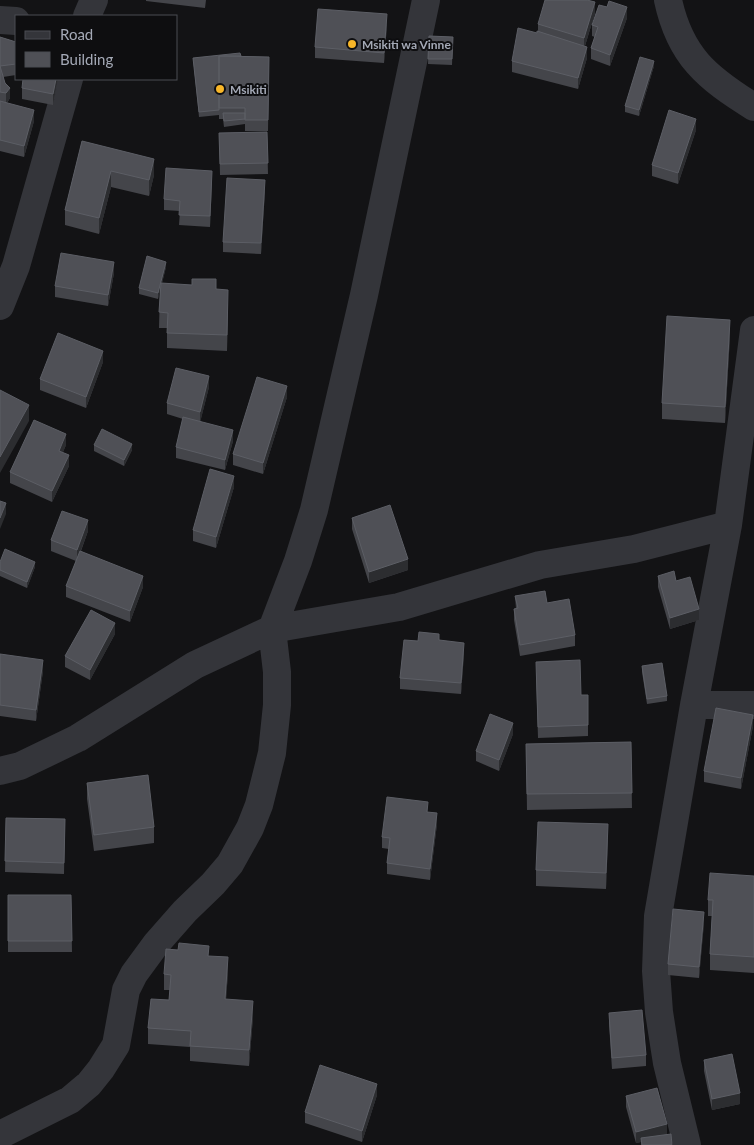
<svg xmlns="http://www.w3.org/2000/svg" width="754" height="1145" viewBox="0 0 754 1145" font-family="Lato,sans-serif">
  <rect width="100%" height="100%" fill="#131315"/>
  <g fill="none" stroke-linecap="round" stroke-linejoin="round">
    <path stroke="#34353a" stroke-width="28" d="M668,0C680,56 707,78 754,107
      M87,16L94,0
      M0,20L16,21
      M0,306L16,266L69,79
      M694,705H754
      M0,771L20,766L78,738L195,665L272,629L399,607L540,565L634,549L728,525
      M2,1134L70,1100L89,1084L101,1069L116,1045L126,990L134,974L156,944L185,911L213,884L230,864L250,828L259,805L272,753L277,705V672L272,629L298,561L314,510L364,295L426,0
      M687,1145L667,1063L659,1012L656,971L658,916L694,705L728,525L754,330"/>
  </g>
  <path fill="#44454a" d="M146,0H206L205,8L146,1Z
    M595,13L585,46L587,58L578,89L512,72V61L537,33L538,31V24Z
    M627,18L610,66L591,59V48L595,37L592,36V25Z
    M387,25L384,63L315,58V47Z
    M429,36L453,37L452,65L428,64Z
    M0,37L16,42V75L3,77L10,98L7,103L34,121L24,157L0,151Z
    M241,56L269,57L268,131H245V124L224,127L223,119H219V115L199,117L193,58Z
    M654,66L639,116L625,112V106Z
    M58,79L53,105L22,99V88Z
    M696,130L678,184L652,176V165Z
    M267,132L268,174L220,175L219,133Z
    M82,141L154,175L149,196L111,187L99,234L65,225V210Z
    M212,182L210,227L179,225L180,211L164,210V199Z
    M265,191L261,254L223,252V242Z
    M166,267L162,283L216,289L228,305L227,351L167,348V328H159L160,288L158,299L139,294V288Z
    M114,273L108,306L55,297V286Z
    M730,336L725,423L662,419V403Z
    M103,362L86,408L40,390V379Z
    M209,387L200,422L233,441L225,470L176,458V447L183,419L167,414V403Z
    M287,397L263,474L233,465V454Z
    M66,445L63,452L69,466L52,502L10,483V472Z
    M94,445L132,450L124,466L94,451Z
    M234,487L216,548L193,541V530Z
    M352,518L408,570L369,583L352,529Z
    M88,531L81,551L143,587L130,622L66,597V586L76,561L51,551V540Z
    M0,562L35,567L27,588L0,576Z
    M658,576L699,620L670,629L658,587Z
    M515,596L547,603L575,635V646L520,656L514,620V609H516Z
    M115,634L90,680L65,667V656Z
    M439,640L464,654L461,694L400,689V678L418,641Z
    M0,654L43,671L36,721L0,716Z
    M642,666L667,696V701L647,704L642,672Z
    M536,673L581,695H588V736L538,738Z
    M753,726L741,789L704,782V771Z
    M513,734L499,771L476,761V751Z
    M631,742L632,808L527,810L526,744Z
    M87,783L154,827V843L94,851L87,799Z
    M428,812L437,824L430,880L387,874V863L389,849L382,848V837Z
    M6,818L65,819L64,874L5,872Z
    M608,840L606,889L536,886V870Z
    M754,876V973L710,970V954L712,916H708V900Z
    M8,895H71L72,952H8Z
    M704,923L699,978L668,975V964Z
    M209,956L228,973L226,999L253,1017L249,1066L190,1061V1047L148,1044V1028L169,1000L170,990H164V974Z
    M609,1013L646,1055V1066L612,1069L609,1024Z
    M704,1060L740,1104L712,1110L704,1071Z
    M377,1095L362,1142L305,1123V1112Z
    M626,1096L667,1135L672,1145H641V1142L636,1143L626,1107Z"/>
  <path fill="#2c2d30" d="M595,2V13L584,49V38Z
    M627,7V18L610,66V55Z
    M387,14V25L384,63V53Z
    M587,47V58L578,89V78Z
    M654,61V66L639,116V110Z
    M56,79H58L53,105V94Z
    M10,88V98L6,104V93Z
    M34,110V121L24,157V146Z
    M696,119V130L678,184V173Z
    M154,159V175L149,196V180Z
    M111,171V187L99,234V218Z
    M212,171V182L210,227V216Z
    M265,180V191L261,254V243Z
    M114,262V273L108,306V295Z
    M166,262V267L158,299V293Z
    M228,290V305L227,351V335Z
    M730,320V336L725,423V407Z
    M103,351V362L86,408V397Z
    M209,376V387L200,423V412Z
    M287,386V397L263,474V463Z
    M29,405V421L0,473V457Z
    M233,430V441L225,470V460Z
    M66,434V445L59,461V451Z
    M132,444V450L124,466V460Z
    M69,455V466L52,502V491Z
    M234,476V487L216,548V537Z
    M6,503V514L0,529V518Z
    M88,520V531L77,561V550Z
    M408,559V570L369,583V572Z
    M35,562V567L27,588V582Z
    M143,576V587L130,622V611Z
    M699,609V620L670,629V618Z
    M115,623V634L90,680V670Z
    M464,643V654L461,694V683Z
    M43,660V671L36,721V710Z
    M753,715V726L741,789V778Z
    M513,723V734L499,771V760Z
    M437,813V824L430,880V869Z
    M608,824V840L606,889V873Z
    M704,912V923L699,978V967Z
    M228,957V973L225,1015V999Z
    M253,1001V1017L249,1066V1050Z
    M377,1084V1095L362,1142V1131Z
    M740,1093V1104L712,1110V1099Z
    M667,1124V1135L641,1138V1142L636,1143V1132Z"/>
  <path fill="#4f5056" stroke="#5c5e65" d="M545,0H587L595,2L584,38L538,24Z
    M609,1L627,7L610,55L591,48L598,27L592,25L599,5L607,7Z
    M318,9L387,14L384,53L315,47Z
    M518,28L537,33V31L587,47L578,78L512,61Z
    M429,36L453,37L452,59H428Z
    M0,37L16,42V64L0,66L5,83L10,88L6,93L0,92Z
    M240,53L241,56H219V110L199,112L193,58Z
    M219,56L269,57L268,120H245V108H219Z
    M640,57L654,61L639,110L625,106Z
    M23,79H56L53,94L22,88Z
    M0,101L34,110L24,146L0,140Z
    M669,110L696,119L678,173L652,165Z
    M223,113H245V119L224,121Z
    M267,132L268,163L220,164L219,133Z
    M82,141L154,159L149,180L111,171L99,218L65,210Z
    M166,168L212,171L210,216L179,215L180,201L164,199Z
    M227,178L265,180L261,243L223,242Z
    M61,253L114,262L108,295L55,286Z
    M147,256L166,262L158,293L139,288Z
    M192,279H216V289L228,290L227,335L167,333L168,313L159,312L161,283L192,285Z
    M667,316L730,320L725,407L662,403Z
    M58,333L103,351L86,397L40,379Z
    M176,368L209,376L200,412L167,403Z
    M257,377L287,386L263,463L233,454Z
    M0,390L29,405L0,457Z
    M183,417L233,430L225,460L176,447Z
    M34,420L66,434L59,451L69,455L52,491L10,472Z
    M102,429L132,444L124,460L94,445Z
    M210,469L234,476L216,537L193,530Z
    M0,501L6,503L0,518Z
    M390,505L408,559L369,572L352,518Z
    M62,511L88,520L77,550L51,540Z
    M5,549L35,562L27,582L0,570V562Z
    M80,551L143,576L130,611L66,586Z
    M674,571L676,581L690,577L699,609L670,618L658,576Z
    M545,591L547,603L569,599L575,635L520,645L514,609L518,608L515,596Z
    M91,610L115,623L90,670L65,656Z
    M419,632L439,634V640L464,643L461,683L400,678L404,640L418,641Z
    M0,654L43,660L36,710L0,705Z
    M580,660L581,695H588V725L538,727L536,662Z
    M662,663L667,696L647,699L642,666Z
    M716,708L753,715L741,778L704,771Z
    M490,714L513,723L499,760L476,751Z
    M631,742L632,793L527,794L526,744Z
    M148,775L154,827L94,835L87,783Z
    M387,797L428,802L427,812L437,813L430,869L387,863L390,838L382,837Z
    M6,818L65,819L64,863L5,861Z
    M538,822L608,824L606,873L536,870Z
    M710,873L754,876V957L710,954L713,900H708Z
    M8,895H71L72,941H8Z
    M673,909L704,912L699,967L668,964Z
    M179,943L209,946L208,956L228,957L225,999L253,1001L249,1050L190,1046L191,1031L148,1028L151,999L169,1000L171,975L164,974L166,949L178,950Z
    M642,1010L646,1055L612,1058L609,1013Z
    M732,1054L740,1093L712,1099L704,1060Z
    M320,1065L377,1084L362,1131L305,1112Z
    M657,1088L667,1124L636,1132L626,1096Z
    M671,1134L672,1145H642L641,1138Z"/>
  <g fill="#f8b628" stroke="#0e0e10" stroke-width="2">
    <circle cx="352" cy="44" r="5"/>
    <circle cx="220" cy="89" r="5"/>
  </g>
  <g text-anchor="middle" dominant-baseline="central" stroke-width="4" stroke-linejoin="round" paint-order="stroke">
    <g font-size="12" font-weight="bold" fill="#a4a9b6" stroke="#0e0e10" text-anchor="start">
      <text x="362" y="44">Msikiti wa Vinne</text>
      <text x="230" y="89">Msikiti</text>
    </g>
  </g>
  <rect x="15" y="15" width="162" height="65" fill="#0e0e10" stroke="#4a4c52"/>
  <rect x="25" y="31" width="25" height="8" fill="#34353a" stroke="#4a4c52"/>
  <text x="60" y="40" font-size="15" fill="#a4a9b6">Road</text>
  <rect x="25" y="52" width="25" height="15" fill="#4f5056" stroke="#4a4c52"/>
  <text x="60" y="65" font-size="15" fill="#a4a9b6">Building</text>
</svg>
